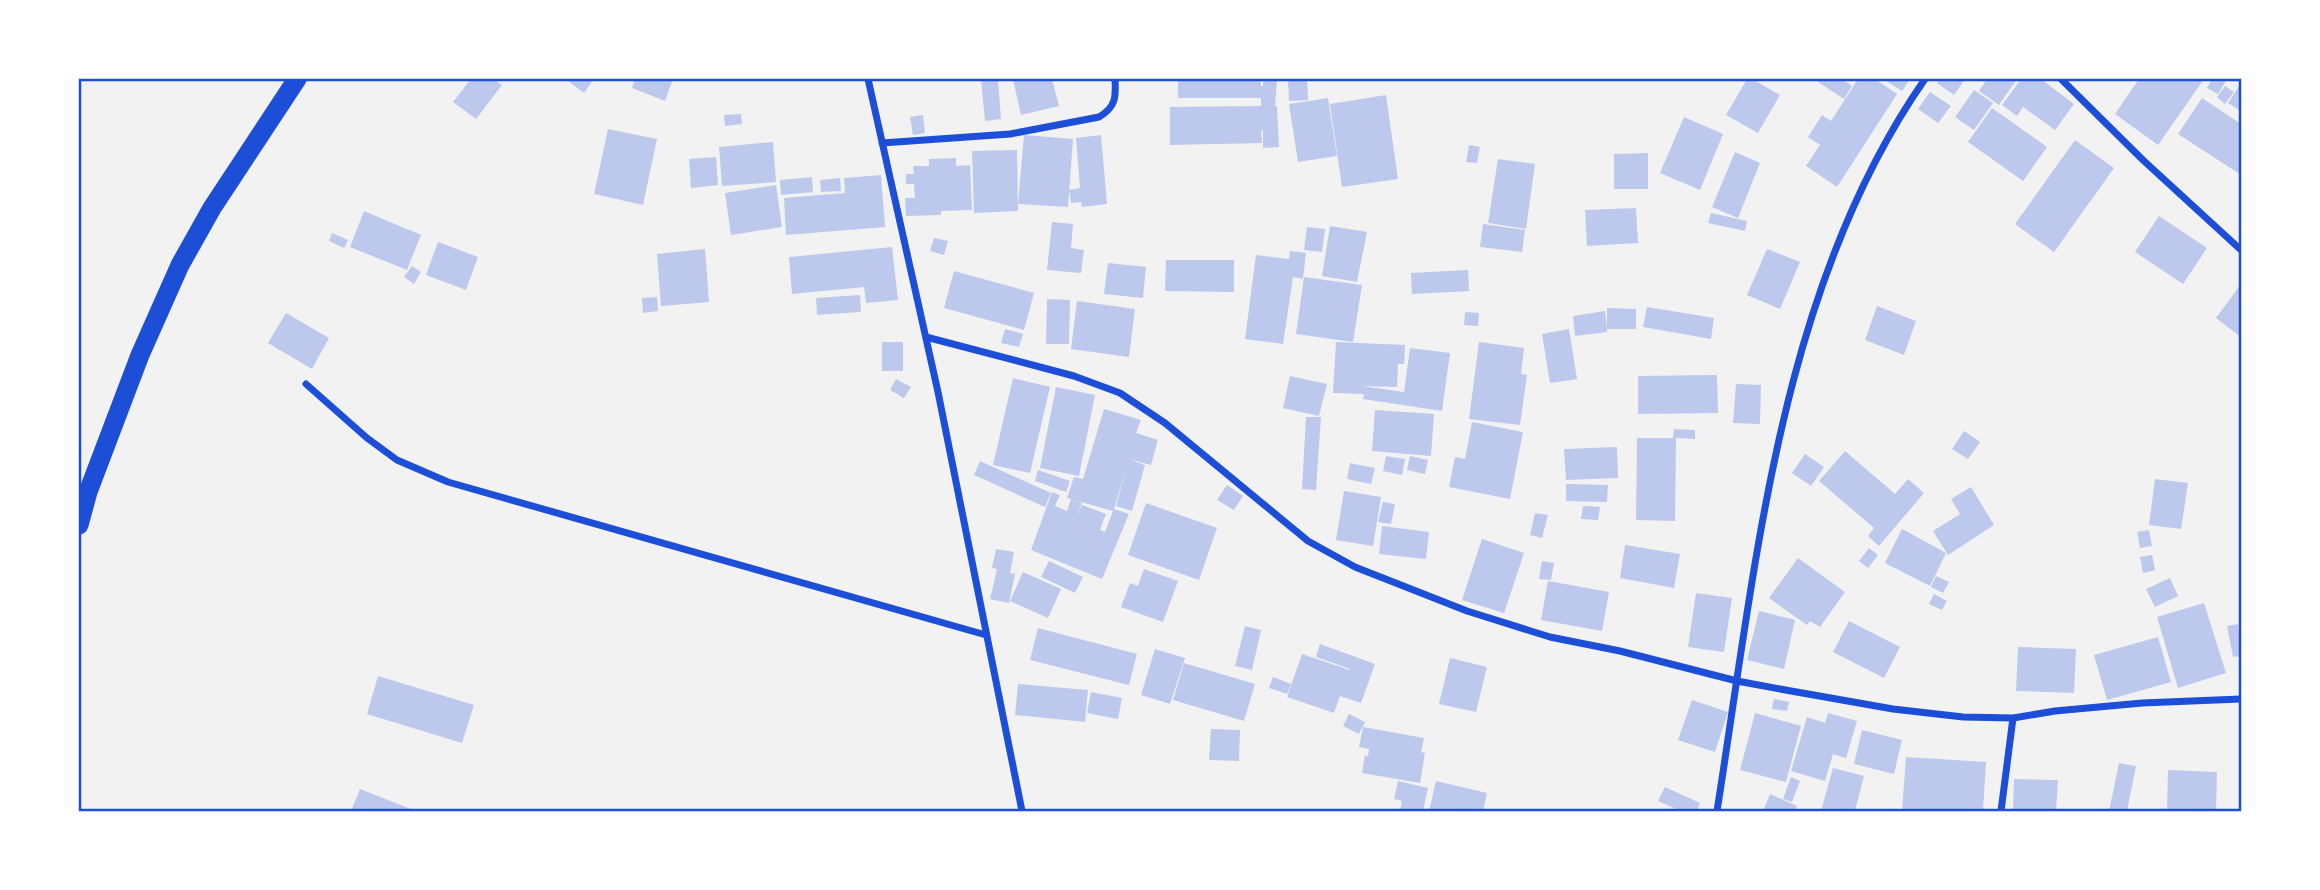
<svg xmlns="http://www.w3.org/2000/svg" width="2320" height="890" viewBox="0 0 2320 890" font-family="Bitter,serif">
  <rect width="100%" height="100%" fill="#f2f2f2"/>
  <path fill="#bdc9ec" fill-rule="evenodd" d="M471,79H494L502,85L476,119L453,102Z
    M569,79H594L584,93L568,81Z
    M635,79H673L665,101L632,88Z
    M981,79H998L1001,119L985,121Z
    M1013,79H1052L1059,106L1021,115Z
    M1178,79H1261V86H1263V79H1277L1275,106H1277L1279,147L1263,148V130L1261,131L1262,143L1170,145V107L1261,106V98H1178Z
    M1288,79H1307L1308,100L1289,101Z
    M1747,79H1752L1780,95L1758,133L1726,115Z
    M1820,79H1846L1845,81L1852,86L1844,99L1818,82Z
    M1858,79H1875L1897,94L1837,187L1806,166L1820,145L1808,137L1822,115L1831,121Z
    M1883,79H1910L1902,91Z
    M1940,79H1965L1954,95L1937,83Z
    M1987,79H2017L1999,105L1979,91Z
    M2021,79H2041L2074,104L2055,130L2023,107L2017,116L2002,105Z
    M2139,79H2204L2158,145L2115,114Z
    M2212,79H2227L2218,94L2207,88Z
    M2241,83V111L2228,103Z
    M2225,86L2234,92L2225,104L2217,97Z
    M1974,90L1993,103L1974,130L1955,117Z
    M1930,92L1951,106L1938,123L1918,109Z
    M1386,95L1398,179L1342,187L1330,104Z
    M1328,98L1337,156L1298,162L1289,104Z
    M2202,98L2241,124V175L2178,134Z
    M1992,108L2047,147L2023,181L1968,142Z
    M741,114L742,124L725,126L724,115Z
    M923,115L925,133L913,135L910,117Z
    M1684,117L1723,134L1700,190L1660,173Z
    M608,129L657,139L643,205L594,194Z
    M1024,135L1073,139L1068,207L1018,204Z
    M1101,135L1107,204L1082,207L1081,202L1071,203L1069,190L1080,188L1076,138Z
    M2075,140L2114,168L2054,252L2015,224Z
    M773,142L776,182L722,186L719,147Z
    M1469,145L1480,147L1477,163L1466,162Z
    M1017,150L1018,211L974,213L972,151Z
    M1735,152L1760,163L1738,218L1712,207Z
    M1648,153V189H1614V154Z
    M716,157L718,185L691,188L689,159Z
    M956,158V166L970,165L972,210L941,211V215L906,216L905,198H915L914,184H906V174H914L913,166H929V159Z
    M1498,159L1535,164L1526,229L1488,223Z
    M881,175L885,227L786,235L784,198L845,193L844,178Z
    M812,177L813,192L781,195L780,180Z
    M840,178L841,191L821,192L820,180Z
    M776,185L782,227L731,235L725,193Z
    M1636,208L1638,243L1587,246L1585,210Z
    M364,211L421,235L407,270L350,247Z
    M1711,213L1747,221L1745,231L1708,223Z
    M2159,216L2207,248L2183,284L2135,252Z
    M1052,222L1073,224L1071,248L1084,250L1081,273L1047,270Z
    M1483,224L1525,230L1522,252L1480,247Z
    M1330,226L1367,232L1357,282L1322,276Z
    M1307,227L1325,229L1322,252L1304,250Z
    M332,233L348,240L344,248L329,241Z
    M934,238L948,241L944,255L930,251Z
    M438,242L478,257L466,290L426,275Z
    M892,247L898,300L866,303L864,287L792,294L789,257Z
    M705,249L709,302L661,306L657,254Z
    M1767,249L1800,262L1780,309L1747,295Z
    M1290,251L1306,253L1303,279L1293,277L1283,344L1245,339L1256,255L1289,259Z
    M1166,260H1234V292L1165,291Z
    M1108,263L1146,267L1143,298L1104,294Z
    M412,266L421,272L414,284L404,277Z
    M1468,270L1469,291L1412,294L1411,273Z
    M954,271L1034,293L1024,330L944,308Z
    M1304,277L1362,285L1353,342L1296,334Z
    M2241,284V337L2216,318Z
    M860,295L861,312L817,315L816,298Z
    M657,297L658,311L643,313L642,298Z
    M1047,299L1070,300L1069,344H1046Z
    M1077,301L1135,309L1129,357L1071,349Z
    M1877,306L1916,321L1904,355L1865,340Z
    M1647,307L1714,318L1711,339L1643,327Z
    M1607,308L1636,309V329H1607V332L1575,336L1573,316L1605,311L1607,328Z
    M1465,312L1479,313L1478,326L1464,325Z
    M286,313L329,338L312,369L268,343Z
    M1005,329L1023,334L1019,347L1001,343Z
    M1569,329L1577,379L1550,383L1542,334Z
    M882,342H903V371H882Z
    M1336,342L1405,345L1404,364H1398L1397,387L1362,386L1404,392L1410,348L1450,353L1442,411L1363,399L1364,394L1333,393Z
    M1479,342L1524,348L1521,374L1527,375L1520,425L1469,419Z
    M1717,375L1718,413L1638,414V376Z
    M1290,376L1327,384L1319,416L1283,408Z
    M1013,378L1050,387L1030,473L993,465Z
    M896,379L911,387L904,398L890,390Z
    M1736,384L1761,385L1760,424L1733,423Z
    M1056,387L1095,395L1079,476L1040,468Z
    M1104,409L1141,420L1136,433L1158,440L1151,465L1129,459L1145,465L1132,511L1116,506L1127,466L1114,509L1129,514L1102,579L1031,550L1052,492L1060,495L1055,506L1067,511L1071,499L1067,498L1074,477L1083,479ZM1074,500L1113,511L1105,532L1100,530L1106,514L1082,505L1077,515L1082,503Z
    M1375,410L1434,414L1431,456L1372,451Z
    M1306,417H1321L1316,490L1302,489Z
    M1472,422L1523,432L1510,499L1449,487L1455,457L1465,459Z
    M1674,429L1695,430V439L1676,438L1675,521L1636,520L1637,438H1673Z
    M1964,431L1980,442L1968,459L1952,449Z
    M1617,447L1618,478L1566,480L1564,449Z
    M1845,451L1895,494L1908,479L1924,493L1879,546L1868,536L1874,528L1819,481Z
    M1805,454L1824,467L1811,486L1792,473Z
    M1386,456L1405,459L1402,475L1383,471Z
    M1410,456L1428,460L1425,474L1407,470Z
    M980,461L1051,493L1045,507L974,475Z
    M1350,463L1375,468L1371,484L1347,479Z
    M1038,470L1070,481L1066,492L1035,481Z
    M2155,479L2188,483L2181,529L2149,525Z
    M1566,484L1608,485L1607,502L1566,501Z
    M1227,485L1243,496L1234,510L1217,500Z
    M1971,487L1994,525L1948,555L1933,531L1960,514L1951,499Z
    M1344,491L1381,497L1373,546L1336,540Z
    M1383,502L1395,504L1391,524L1378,522Z
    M1146,503L1217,528L1199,580L1128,555Z
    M1583,506L1600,507L1598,520L1581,519Z
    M1535,513L1548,515L1542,538L1530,535Z
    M1382,526L1429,532L1426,559L1379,554Z
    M1902,529L1946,553L1930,586L1885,563Z
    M2149,530L2152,546L2140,548L2137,532Z
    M1482,539L1524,553L1504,613L1462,600Z
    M1625,545L1680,554L1674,588L1620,578Z
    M1869,548L1878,555L1868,568L1859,561Z
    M996,549L1014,552L1010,573L1015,574L1009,603L990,599L997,569L992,568Z
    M2152,555L2155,570L2143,573L2140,557Z
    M1798,558L1845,592L1820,627L1810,621L1807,625L1769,598Z
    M1049,561L1083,577L1075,593L1041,577Z
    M1542,561L1554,563L1551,580L1539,579Z
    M1144,569L1178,581L1163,622L1121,607L1130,583L1138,586Z
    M1023,572L1061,589L1048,618L1010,601Z
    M1936,576L1949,582L1943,593L1931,587Z
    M2170,578L2178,596L2155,607L2146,589Z
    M1548,581L1609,592L1602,631L1541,620Z
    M1696,593L1732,598L1724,652L1688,647Z
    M1934,594L1947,601L1942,610L1929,604Z
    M2204,603L2226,673L2178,688L2157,617Z
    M1759,611L1795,620L1784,669L1747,660Z
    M1849,621L1900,647L1884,678L1833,652Z
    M2238,624L2241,656L2233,657L2227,626Z
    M1245,626L1261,630L1252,670L1235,666Z
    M1038,628L1137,654L1129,685L1030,660Z
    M2158,637L2171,682L2107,700L2094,655Z
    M1320,644L1375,664L1361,703L1340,696L1334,713L1287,697L1302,654L1350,670V669L1316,657Z
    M2018,647L2076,649L2074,693L2016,691Z
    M1155,649L1185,658L1170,704L1141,695Z
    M1450,658L1487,667L1476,712L1439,704Z
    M1184,663L1255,684L1244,721L1173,700Z
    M378,676L474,705L462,743L367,714Z
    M1273,677L1291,684L1287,694L1269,688Z
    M1018,684L1088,690L1085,722L1015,715Z
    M1091,692L1122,698L1118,719L1087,713Z
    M1774,699L1789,702L1787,711L1772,709Z
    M1692,700L1728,712L1715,752L1678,740Z
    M1755,713L1801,726L1786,782L1740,770Z
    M1828,713L1857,721L1846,758L1833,754L1825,781L1791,771L1807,717L1825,723Z
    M1349,714L1365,722L1359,734L1343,726Z
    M1363,727L1424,738L1421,752L1425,753L1420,783L1362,773L1365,755L1368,756L1369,749L1359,747Z
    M1211,729L1240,730L1239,761L1209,760Z
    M1862,730L1902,740L1894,774L1854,764Z
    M1906,757L1986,762L1983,811H1902Z
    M2119,763L2136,766L2127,811H2109Z
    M1833,768L1864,776L1855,811H1821Z
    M2168,770L2217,772L2216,811H2167Z
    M1791,777L1800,781L1792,802L1783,799Z
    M2014,779L2058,780L2056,811H2013Z
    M1398,781L1428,788L1423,811H1400L1402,801L1394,799Z
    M1436,781L1487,793L1483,811H1429Z
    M1665,787L1700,803L1697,811H1681L1658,801Z
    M360,789L416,811H351Z
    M1770,794L1797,806L1795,811H1763Z"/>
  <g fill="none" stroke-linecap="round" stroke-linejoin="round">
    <path stroke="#1d4ed8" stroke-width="7" d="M868,79L938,392L1022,811
      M2061,79L2144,161L2241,250
      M882,143L1010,134L1099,117C1116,107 1116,97 1115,79
      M926,337L1074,376L1120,393L1165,423L1308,541L1355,567L1467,611L1550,637L1620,651L1737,681L1791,691L1893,709L1963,717L2013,718L2055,711L2142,703L2241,699
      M306,384L367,438L397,460L448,482L986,635
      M1717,811C1756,566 1779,288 1925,79
      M2001,811L2013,718"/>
    <path stroke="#1d4ed8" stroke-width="19" d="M79,525L88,492L140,355L180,265L212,208L297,79"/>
  </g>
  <rect width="2320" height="890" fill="none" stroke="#ffffff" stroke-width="161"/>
  <rect x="80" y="80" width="2160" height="730" fill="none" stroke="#1d4ed8" stroke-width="2.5"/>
</svg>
